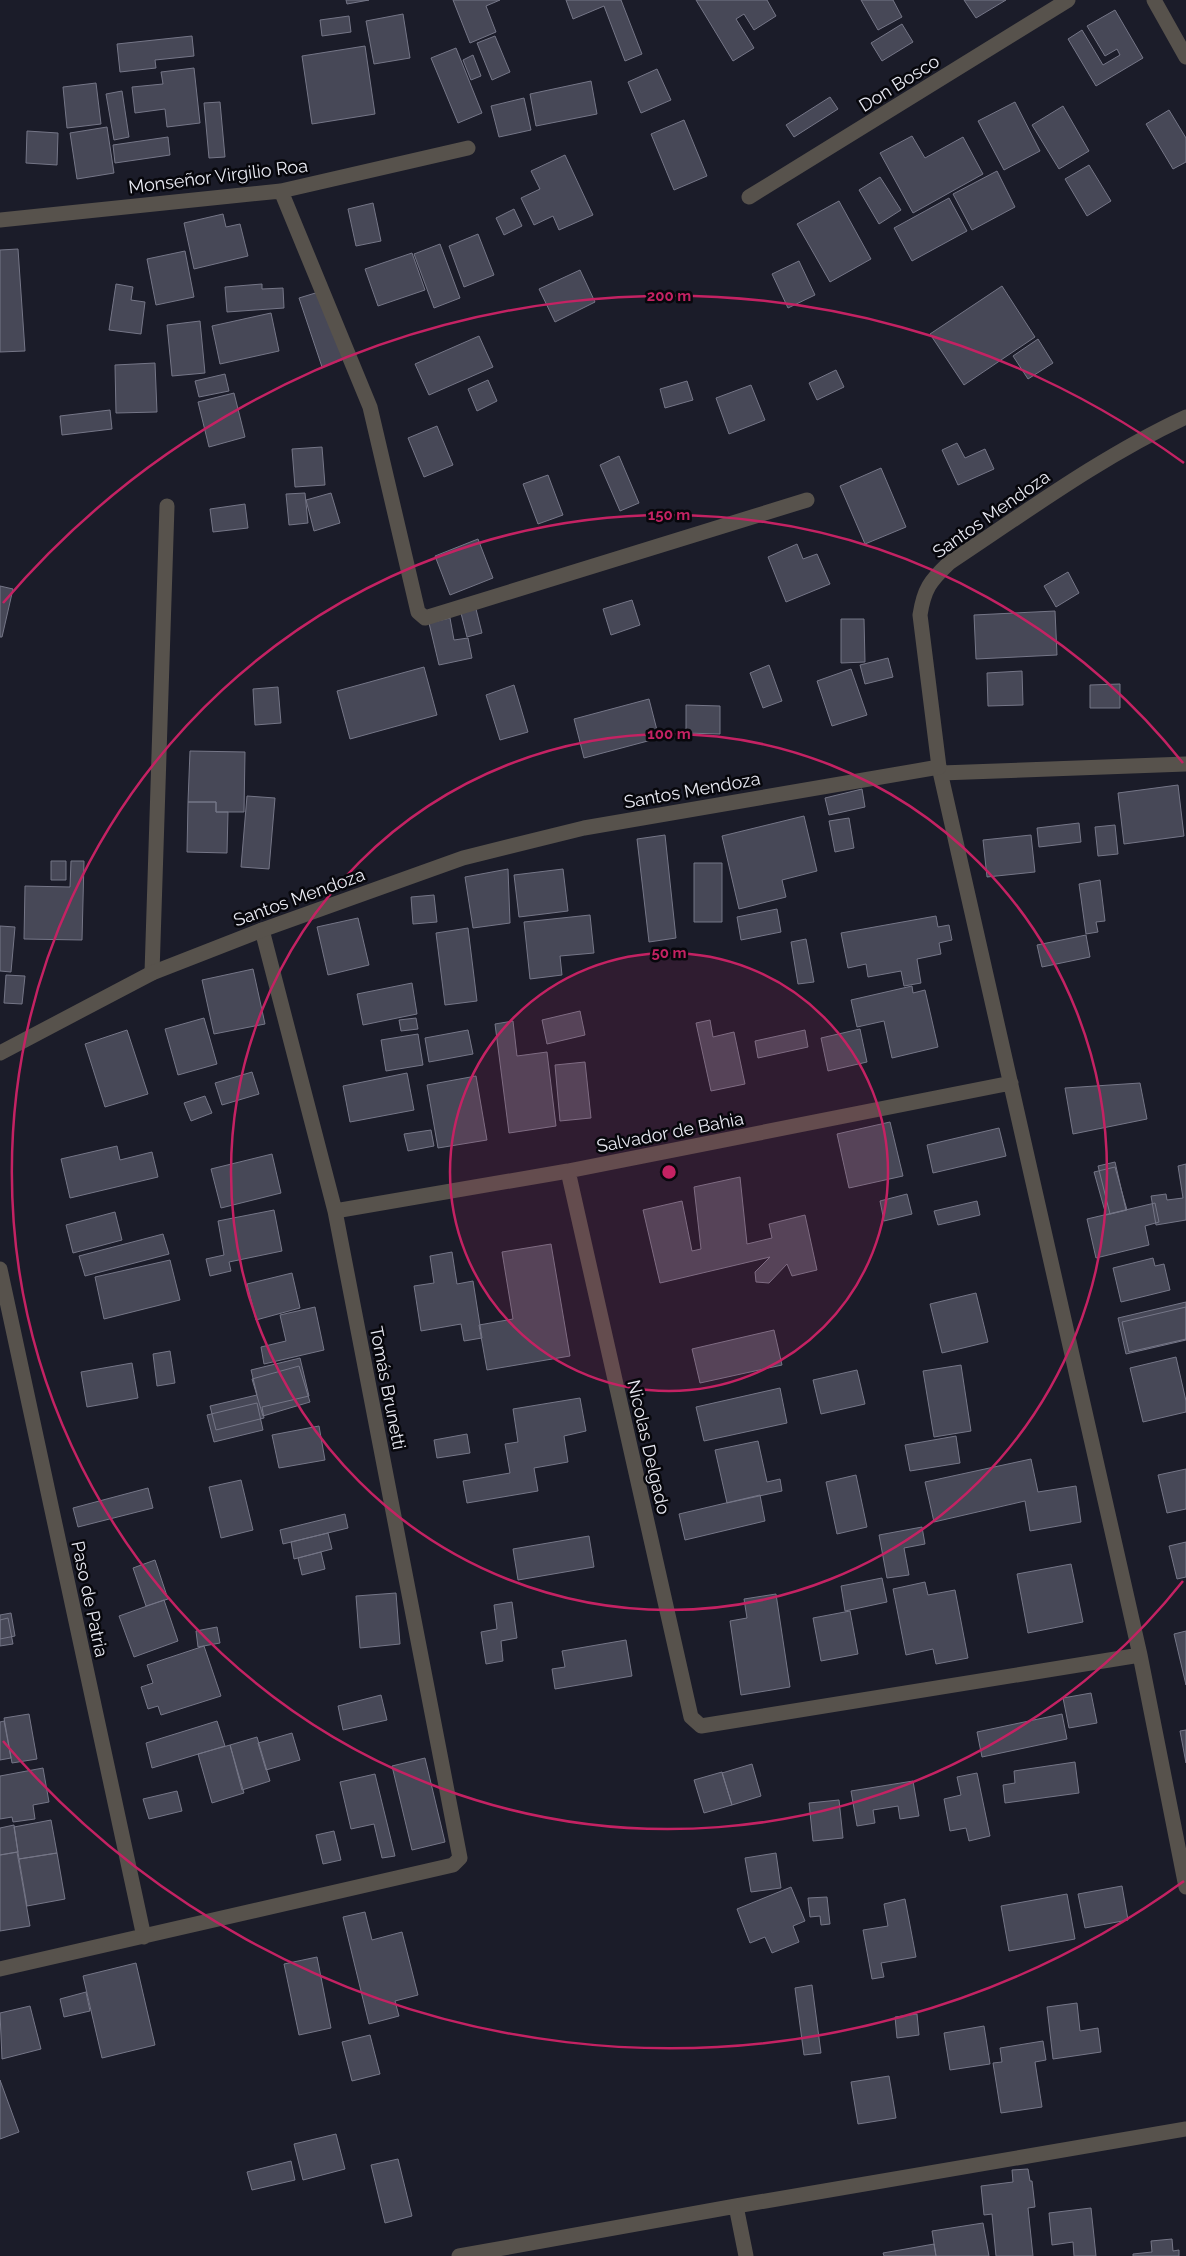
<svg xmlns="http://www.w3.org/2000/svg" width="1186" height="2256" viewBox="0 0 1186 2256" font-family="Raleway,sans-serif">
  <rect width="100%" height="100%" fill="#1b1c29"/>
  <path fill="#474857" stroke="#757687" d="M346,0H369L347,4Z
    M453,0H500L486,6L496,32L470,43Z
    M566,0H621L642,54L625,61L604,6L573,19Z
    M696,0H767L776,16L754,30L744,14L736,19L754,48L733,61Z
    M861,0H893L902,17L878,30Z
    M964,0H1006L976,18Z
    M1115,10L1143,58L1096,86L1068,39L1082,30L1103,65L1120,55L1117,49L1105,56L1087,26Z
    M403,14L410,58L374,64L366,21Z
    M349,16L351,32L322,36L320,20Z
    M902,24L913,42L882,61L871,43Z
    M192,36L194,56L155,60L156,68L120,72L117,44Z
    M495,36L510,72L492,80L477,43Z
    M365,46L375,114L312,124L302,56Z
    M456,48L482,113L458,123L431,58Z
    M473,55L481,76L471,80L463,60Z
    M194,68L200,123L167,127L165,109L135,113L132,87L163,84L161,72Z
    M657,69L671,100L641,113L628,82Z
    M591,81L597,114L536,126L530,94Z
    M96,83L101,124L67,128L63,87Z
    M122,91L129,137L114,140L106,94Z
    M830,97L838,109L794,137L786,125Z
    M524,98L531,130L499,137L491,106Z
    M220,102L225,157L209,158L204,103Z
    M1015,102L1040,151L1004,170L978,121Z
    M1063,106L1089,151L1059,169L1032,125Z
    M1169,110L1186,138V162L1173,169L1146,124Z
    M684,120L707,176L674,190L651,134Z
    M107,127L114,173L77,179L70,133Z
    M27,131L58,133L57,165L26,163Z
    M912,136L925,158L963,137L983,174L913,213L880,153Z
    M168,137L170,155L115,163L113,145Z
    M565,155L593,215L559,230L553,216L534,225L521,198L540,189L531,171Z
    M1089,165L1111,201L1087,216L1065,179Z
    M997,171L1015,207L972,230L953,194Z
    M880,177L901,210L879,224L859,190Z
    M949,198L967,231L912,261L894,228Z
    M839,201L871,259L830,282L797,224Z
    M373,203L381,241L356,246L348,209Z
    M514,209L522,226L504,235L496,218Z
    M223,214L226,227L240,224L248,256L194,269L184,223Z
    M478,234L494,275L464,287L449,246Z
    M440,244L460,298L434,308L414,254Z
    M18,249L25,351L0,352V250Z
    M185,251L194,297L156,305L147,259Z
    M412,253L425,290L378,306L365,269Z
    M799,261L815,295L788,308L772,274Z
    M580,270L595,302L555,322L539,289Z
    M116,284L133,287L131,300L145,302L141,334L109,330Z
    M262,284V289L283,288L284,308L227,312L225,287Z
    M1002,286L1035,337L964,385L930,334Z
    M322,291L344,359L322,367L299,298Z
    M271,313L279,351L220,364L212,326Z
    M200,321L205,373L172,376L167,325Z
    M479,336L493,367L429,395L415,364Z
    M1038,339L1053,363L1028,379L1013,356Z
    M155,363L157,412L116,413L115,365Z
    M836,370L844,387L817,400L809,383Z
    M225,374L229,391L199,397L195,381Z
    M488,380L497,401L477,411L468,389Z
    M687,381L693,400L665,408L660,389Z
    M751,385L765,420L729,434L716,398Z
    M234,393L245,437L209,447L198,402Z
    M110,410L112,429L62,435L60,416Z
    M437,426L453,465L424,477L408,438Z
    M957,443L965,458L985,449L994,469L958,485L942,450Z
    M322,447L325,485L295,487L292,449Z
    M619,456L639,503L620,511L600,465Z
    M881,468L906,527L865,544L840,486Z
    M548,475L563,515L538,524L523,484Z
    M305,493L308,523L289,525L286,494Z
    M331,493L340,523L314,531L306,500Z
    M245,504L248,528L213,532L210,509Z
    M478,539L493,578L450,595L435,556Z
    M797,544L803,559L817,554L830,584L786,602L768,557Z
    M1068,572L1079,593L1056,607L1044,586Z
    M0,586L13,589L2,637H0Z
    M632,600L640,625L611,635L603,609Z
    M476,609L482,633L467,637L461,613Z
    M1055,611L1057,655L976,659L974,615Z
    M450,618L454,640L468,638L472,658L439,665L429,623Z
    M841,619H864L865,662L841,663Z
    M888,658L893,677L865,684L860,665Z
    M769,665L782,701L763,708L750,673Z
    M424,667L437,715L350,739L337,691Z
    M851,669L867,715L832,726L817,681Z
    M1022,671L1023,705L988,706L987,673Z
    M1120,684V708H1090V685Z
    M514,685L528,732L500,740L486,695Z
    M278,687L281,723L255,725L253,689Z
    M649,699L659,738L584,758L574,719Z
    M686,705L720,706V734L686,733Z
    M190,751L245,752L244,812H216V802H188Z
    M1178,785L1184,836L1124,844L1118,793Z
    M862,789L865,807L829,815L825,798Z
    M247,796L275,798L269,869L241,867Z
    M188,802H216V812H228L227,853L187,852Z
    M804,816L817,871L782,880L786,897L739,909L722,836Z
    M849,818L854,848L835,852L829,821Z
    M1079,823L1081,842L1039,847L1037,828Z
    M1115,825L1118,854L1098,856L1095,827Z
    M665,835L676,938L649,942L637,839Z
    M1031,835L1035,872L987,877L983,840Z
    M51,861H66V880H51Z
    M71,861H84L82,940L24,939L25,886L70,887Z
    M694,863H722V922H694Z
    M508,869L510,923L473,928L465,877Z
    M563,869L568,911L519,917L514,875Z
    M1100,880L1105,921L1096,922L1098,932L1086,934L1079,884Z
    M434,895L437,922L413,924L411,897Z
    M777,909L781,932L741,940L737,917Z
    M590,915L594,953L560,956L562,975L530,979L524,922Z
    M936,916L938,927L949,925L952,940L939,943L941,954L917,959L921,983L904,986L901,971L868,977L866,964L848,968L841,933Z
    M358,918L369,965L328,975L317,927Z
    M0,926L15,927L11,972L0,971Z
    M468,928L477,1001L445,1005L436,933Z
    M1086,935L1090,957L1042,967L1037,945Z
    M806,939L814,982L798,984L791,942Z
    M253,969L265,1024L214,1034L202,980Z
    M6,975L25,976L22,1004L4,1003Z
    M412,983L417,1014L363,1025L357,994Z
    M912,986L913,993L925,990L938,1047L892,1058L884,1021L857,1027L851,1000Z
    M580,1011L585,1035L547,1044L542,1020Z
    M204,1018L217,1064L178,1075L165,1029Z
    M416,1018L418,1029L401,1031L399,1020Z
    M710,1020L713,1037L734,1032L745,1084L711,1091L696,1023Z
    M513,1021L517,1056L547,1052L556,1126L509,1133L495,1024Z
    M860,1029L867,1062L828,1071L821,1038Z
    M127,1030L148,1094L105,1107L85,1044Z
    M468,1030L473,1054L429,1062L425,1038Z
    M805,1030L808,1047L758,1058L755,1041Z
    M418,1034L423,1065L386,1071L381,1040Z
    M585,1062L591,1118L560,1121L555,1065Z
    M252,1072L259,1094L222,1105L215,1083Z
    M407,1073L414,1110L350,1122L343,1086Z
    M476,1076L487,1140L438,1148L427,1085Z
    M1140,1083L1147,1119L1073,1134L1065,1088Z
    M205,1096L212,1113L191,1121L184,1103Z
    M890,1122L903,1176L849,1188L837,1134Z
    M999,1128L1006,1156L933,1173L927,1145Z
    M431,1130L434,1146L408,1151L404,1134Z
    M117,1146L120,1160L152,1152L158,1177L70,1198L61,1159Z
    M272,1154L281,1193L221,1208L211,1169Z
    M1115,1162L1126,1210L1110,1214L1098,1166Z
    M1186,1164V1220L1156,1225L1151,1196L1166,1194L1167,1200L1183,1198L1178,1166Z
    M1115,1167L1127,1210L1106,1215L1094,1172Z
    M740,1177L747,1244L772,1238L769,1224L805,1215L817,1270L792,1276L787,1264L769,1283L756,1282L755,1272L770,1257L660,1283L643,1210L682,1201L692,1251L701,1249L694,1187Z
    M907,1194L912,1214L884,1221L880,1201Z
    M977,1201L980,1215L938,1225L934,1211Z
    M1155,1203L1159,1222L1145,1226L1149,1245L1096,1258L1087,1219Z
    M274,1210L282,1251L229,1262L231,1271L210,1276L206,1259L224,1255L218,1221Z
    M115,1212L122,1240L73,1253L66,1225Z
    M163,1234L169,1254L85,1276L79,1256Z
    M551,1244L570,1356L487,1370L479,1325L513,1319L502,1252Z
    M452,1252L457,1284L473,1281L482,1338L464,1341L461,1324L421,1331L414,1286L434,1283L430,1256Z
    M1153,1258L1155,1266L1164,1264L1170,1290L1121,1302L1113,1268Z
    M170,1260L180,1300L104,1319L95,1277Z
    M292,1273L300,1308L256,1320L247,1284Z
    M976,1293L988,1342L942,1353L930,1304Z
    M1186,1302V1340L1126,1354L1118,1318Z
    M315,1307L324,1350L264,1364L261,1347L286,1341L280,1315Z
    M1186,1307V1339L1129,1352L1122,1322Z
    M774,1330L782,1365L700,1383L692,1349Z
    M170,1351L175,1383L157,1386L153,1354Z
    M1176,1357L1186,1401V1412L1143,1422L1130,1368Z
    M300,1358L309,1396L262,1407L264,1418L216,1430L210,1406L257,1395L251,1370Z
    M132,1363L138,1398L87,1407L81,1372Z
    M961,1365L971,1431L934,1437L923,1371Z
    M299,1366L310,1402L263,1416L252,1379Z
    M857,1370L865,1404L821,1414L813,1380Z
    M780,1388L787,1423L704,1441L696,1407Z
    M580,1398L586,1431L564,1436L568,1462L534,1468L538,1491L467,1503L463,1481L510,1473L505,1444L518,1442L513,1409Z
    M257,1403L263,1430L214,1442L207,1415Z
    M319,1426L325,1460L279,1468L272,1435Z
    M467,1434L470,1453L437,1458L434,1440Z
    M956,1436L960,1463L910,1471L905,1445Z
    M758,1441L767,1482L780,1479L782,1491L727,1503L715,1450Z
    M1031,1459L1038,1492L1076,1486L1081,1522L1030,1531L1025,1501L934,1522L925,1482Z
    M1186,1469V1509L1167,1513L1158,1475Z
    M856,1475L867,1527L837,1534L826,1482Z
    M241,1480L253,1530L221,1538L209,1487Z
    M148,1488L153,1508L78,1527L73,1508Z
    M760,1495L765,1521L685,1540L679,1514Z
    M345,1514L348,1528L283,1544L280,1530Z
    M922,1527L925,1544L904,1548L909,1575L887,1578L879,1535Z
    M328,1533L332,1549L294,1559L291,1542Z
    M589,1536L594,1567L518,1580L513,1549Z
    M1186,1542V1577L1177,1579L1169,1546Z
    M321,1552L325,1569L302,1575L298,1558Z
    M155,1560L168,1599L146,1606L133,1568Z
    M1071,1564L1083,1622L1028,1633L1017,1574Z
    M882,1578L887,1602L845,1611L841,1586Z
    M925,1582L928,1595L955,1590L968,1658L936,1664L933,1649L906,1655L893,1589Z
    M396,1593L400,1644L360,1648L356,1596Z
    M776,1594L790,1687L741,1695L730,1621L747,1618L744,1599Z
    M164,1600L178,1641L134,1657L119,1616Z
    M512,1602L517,1638L501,1641L503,1661L486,1664L481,1632L497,1629L494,1605Z
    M850,1611L858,1654L821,1661L813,1618Z
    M11,1613L15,1636L0,1639V1615Z
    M8,1618L13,1644L0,1646V1620Z
    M217,1627L220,1643L198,1647L196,1631Z
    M1186,1631V1685L1174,1634Z
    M626,1640L632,1676L555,1689L552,1669L565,1667L562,1651Z
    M204,1646L221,1696L161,1715L158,1706L148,1709L141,1687L153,1683L147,1665Z
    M1091,1693L1097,1723L1069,1728L1063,1698Z
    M381,1695L387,1720L343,1730L338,1706Z
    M29,1714L37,1759L12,1763L4,1718Z
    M1062,1714L1067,1739L982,1757L977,1732Z
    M4,1721L11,1758L0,1760V1722Z
    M217,1721L225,1746L152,1768L146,1743Z
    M1186,1730V1763L1180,1731Z
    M292,1733L300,1760L266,1770L258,1743Z
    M257,1737L270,1781L242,1790L230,1745Z
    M230,1745L244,1793L212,1803L198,1754Z
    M425,1758L445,1842L412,1850L392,1766Z
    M1075,1762L1079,1793L1005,1803L1003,1785L1015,1783L1014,1771Z
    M752,1764L761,1796L732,1805L722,1773Z
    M43,1768L49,1802L33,1805L35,1819L13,1822L12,1817L0,1819V1776Z
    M722,1772L732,1805L704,1813L694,1780Z
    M977,1773L990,1836L969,1841L966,1828L950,1831L944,1799L961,1795L957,1777Z
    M375,1774L395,1856L382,1858L374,1824L351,1829L340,1782Z
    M913,1781L919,1816L900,1819L898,1806L873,1810L875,1823L857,1826L851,1791Z
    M177,1791L182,1811L149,1819L143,1799Z
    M839,1800L843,1838L813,1841L809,1803Z
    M51,1820L57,1853L19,1859L14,1827Z
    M14,1825L18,1852L0,1855V1828Z
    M334,1831L341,1860L323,1864L316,1835Z
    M17,1852L30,1926L0,1931V1855Z
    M57,1853L65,1899L27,1906L19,1859Z
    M776,1853L781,1888L751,1892L745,1858Z
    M1122,1886L1128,1920L1085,1928L1078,1894Z
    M791,1887L805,1921L793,1926L799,1942L772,1953L765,1937L750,1943L737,1909Z
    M1067,1894L1075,1939L1009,1951L1001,1906Z
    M827,1897L830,1924L821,1925L820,1916L810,1917L808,1898Z
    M905,1899L916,1957L881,1963L884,1977L872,1979L863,1930L888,1926L884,1904Z
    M365,1912L372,1940L402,1932L418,1995L395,2001L399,2016L369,2024L343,1917Z
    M317,1957L331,2028L299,2035L284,1964Z
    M136,1963L155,2045L102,2058L83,1976Z
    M812,1985L821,2053L804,2055L795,1988Z
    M86,1992L90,2011L64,2017L60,1999Z
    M1077,2003L1080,2031L1098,2028L1101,2052L1053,2059L1047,2007Z
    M30,2006L41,2049L2,2059L0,2013Z
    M917,2014L919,2035L897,2038L895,2017Z
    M984,2026L990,2064L950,2070L944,2033Z
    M370,2035L380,2074L352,2081L342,2042Z
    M1043,2041L1046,2060L1035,2062L1042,2107L1001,2113L993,2063L1002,2062L1000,2048Z
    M889,2076L896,2118L858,2124L851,2082Z
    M0,2080L19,2132L0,2139Z
    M336,2134L345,2169L303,2180L294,2144Z
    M398,2159L412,2216L385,2223L371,2165Z
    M291,2161L295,2180L252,2190L247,2172Z
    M1028,2169L1030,2181H1032L1035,2207L1028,2208L1033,2256H996L992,2214L984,2215L981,2186L1013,2182L1012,2170Z
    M1091,2208L1096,2256H1074L1073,2242L1052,2245L1049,2213Z
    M983,2223L989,2256H936L932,2231Z
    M1172,2239L1173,2251L1179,2250V2256H1133V2254L1152,2252L1151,2241Z
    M934,2244L936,2256H884L883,2253Z"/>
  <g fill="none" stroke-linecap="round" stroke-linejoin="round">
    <path stroke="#57524c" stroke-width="15" d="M1154,0L1186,57
      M281,191L370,407L418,612L425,618L807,500
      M749,197L1068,0
      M0,220L281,191L468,148
      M939,767L1140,1655L1186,1887
      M941,773L1186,764
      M152,973L167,506
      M568,1171L691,1717L701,1726L1140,1655
      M335,1211L568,1171L1011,1083
      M0,1269L144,1937
      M0,1969L453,1865L460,1858L335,1211L262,930
      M736,2206L746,2256
      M459,2256L736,2206L1186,2129"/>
    <path stroke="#57524c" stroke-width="15" d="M0,1053L152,973L262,930L463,858L584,828L939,767L920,615C924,589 930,581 949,563C1026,512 1102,456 1186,417"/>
  </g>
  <circle cx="669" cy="1172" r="219" fill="#c42263" fill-opacity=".12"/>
  <g fill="none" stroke="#c42263" stroke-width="2.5">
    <circle cx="669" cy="1172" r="219"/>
    <circle cx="669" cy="1172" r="438"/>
    <path d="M1183 1581A657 657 0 1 1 1183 763"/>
    <path d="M1184 1881A876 876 0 0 1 3 1741M3 603A876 876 0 0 1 1184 463"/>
  </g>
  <g text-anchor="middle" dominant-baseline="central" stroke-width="5" stroke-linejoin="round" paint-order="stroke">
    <g font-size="18" fill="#e9eaf3" stroke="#07070c">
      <text transform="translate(899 83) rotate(-32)">Don Bosco</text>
      <text transform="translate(218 176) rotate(-7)">Monseñor Virgilio Roa</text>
      <text transform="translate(991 514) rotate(-35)">Santos Mendoza</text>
      <text transform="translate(692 790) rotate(-10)">Santos Mendoza</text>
      <text transform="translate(299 897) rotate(-20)">Santos Mendoza</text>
      <text transform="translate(670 1132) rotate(-11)">Salvador de Bahia</text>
      <text transform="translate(388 1388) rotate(79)">Tomás Brunetti</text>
      <text transform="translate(649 1447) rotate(77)">Nicolas Delgado</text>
      <text transform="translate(90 1599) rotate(78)">Paso de Patria</text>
    </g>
  </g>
  <circle cx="669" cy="1172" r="8" fill="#c42263" stroke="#07070c" stroke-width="2.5"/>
  <g font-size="15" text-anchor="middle" font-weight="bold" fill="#c42263" stroke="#07070c" stroke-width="5" stroke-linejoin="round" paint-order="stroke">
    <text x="669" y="301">200 m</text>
    <text x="669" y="520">150 m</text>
    <text x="669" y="739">100 m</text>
    <text x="669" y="958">50 m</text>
  </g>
</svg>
